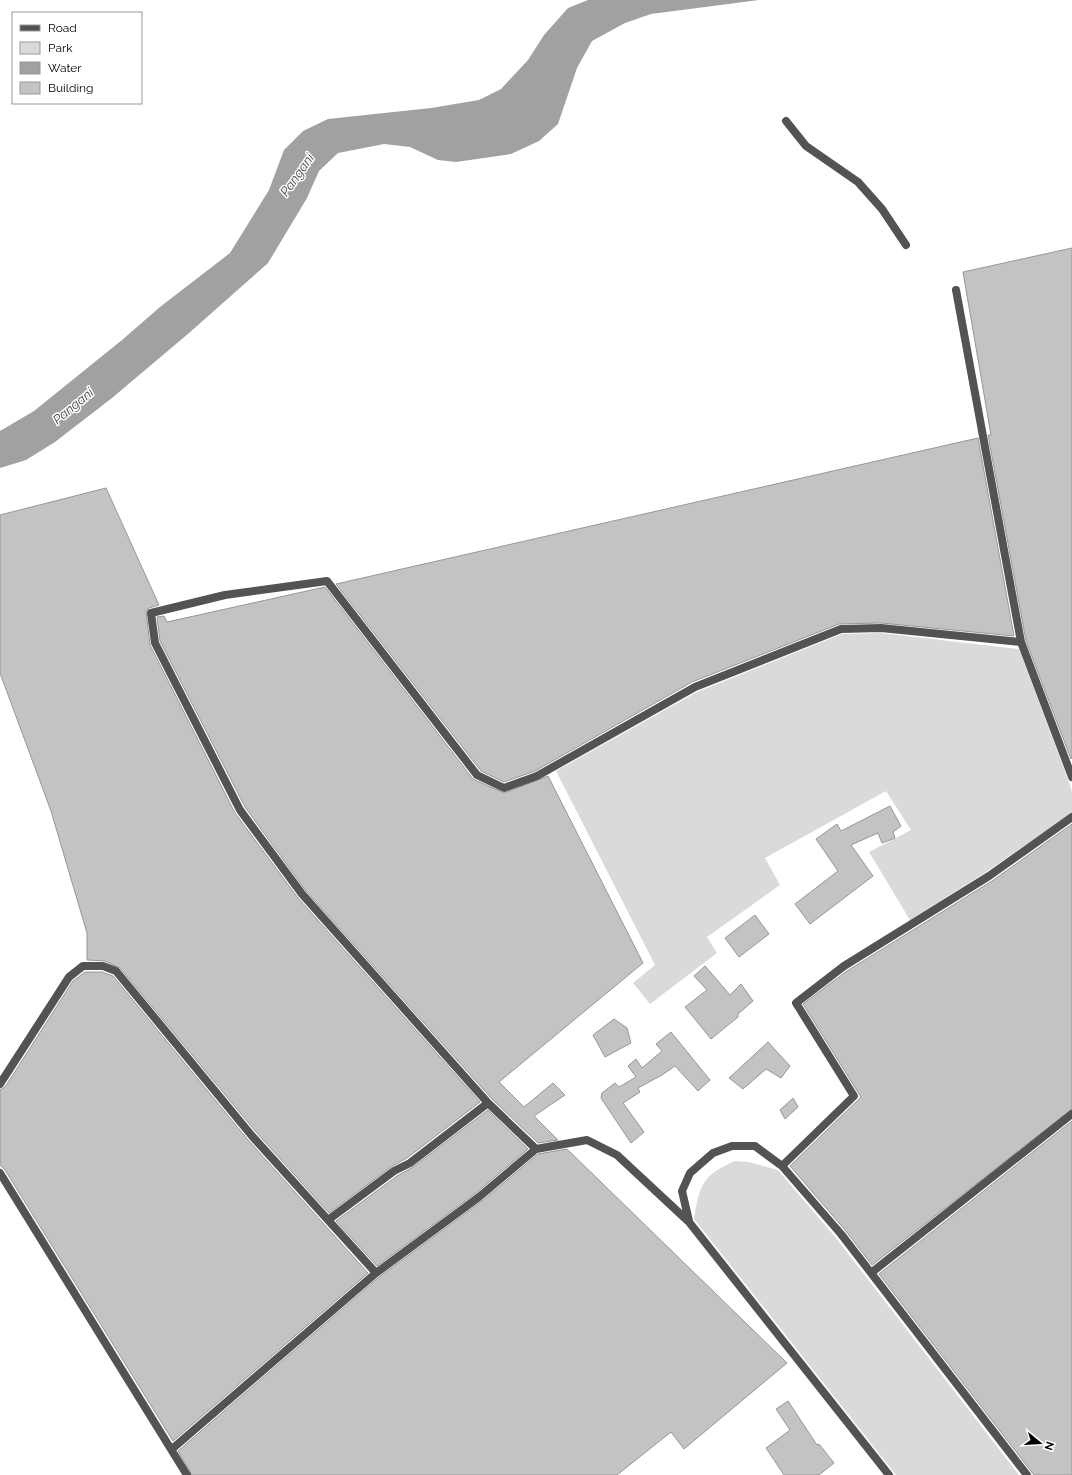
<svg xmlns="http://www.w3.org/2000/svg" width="1072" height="1475" viewBox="0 0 1072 1475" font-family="Raleway,sans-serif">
  <rect width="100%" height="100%" fill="#fff"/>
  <path fill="#dadada" d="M881,633L1019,649L1070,785L1072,792V813L986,872L910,920L869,852L911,830L886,791L765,858L780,885L707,937L717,953L650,1004L633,983L655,965L556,771L697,692L842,634Z
    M735,1161L749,1162L778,1170L836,1238L1019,1475H896L694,1219C699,1186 702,1175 735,1161Z"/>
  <path fill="#a1a1a1" d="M588,0H759L651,14L625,23L592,41L577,68L558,124L539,141L511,154L456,162L438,160L410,147L384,144L338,153L319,171L307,198L268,263L189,333L112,398L55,442L26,460L0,468V431L34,411L122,340L160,307L230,253L269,190L284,150L303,131L328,119L431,108L479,100L501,89L528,60L544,35L568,8Z"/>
  <path fill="#c3c3c3" stroke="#979797" d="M1072,248V758L1071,759L1026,641L988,435H991L963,272Z
    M978,438L1014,636L881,623L839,624L692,682L535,771L504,782L481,771L336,584Z
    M106,488L159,605L149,608L146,611L150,645L235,813L298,898L480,1102L407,1158L391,1167L329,1213L256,1132L120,968L105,961L87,960V933L51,811L0,673V515Z
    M325,587L473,779L504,793L548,776L643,963L499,1082L524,1107L553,1083L565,1095L534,1116L558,1140L538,1143L492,1099L306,891L245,807L160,641L157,617L164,616L167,622Z
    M890,806L901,826L893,832L895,838L882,843L878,833L851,845L873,876L810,924L795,904L838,871L816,839L837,824L841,831Z
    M1072,824V1109L872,1265L845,1230L790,1166L861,1097L803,1004L847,971L992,881Z
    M755,915L769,934L739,957L725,938Z
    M705,966L730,995L741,984L753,1001L738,1014V1017L711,1039L685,1007L707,990L694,976Z
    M85,972H102L113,976L248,1140L368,1273L173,1441L5,1170L0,1165V1090L5,1087L73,981Z
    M614,1019L627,1028L631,1043L605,1057L593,1035Z
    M671,1032L710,1080L698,1091L675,1066L662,1075L638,1088L640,1092L623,1103L644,1132L631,1143L601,1098L602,1093L615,1083L619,1087L636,1077L628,1066L636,1059L642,1068L662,1051L656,1044Z
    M768,1042L790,1066L781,1078L766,1069L743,1089L729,1078Z
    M793,1098L798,1107L785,1119L780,1110Z
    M488,1110L528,1149L476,1193L377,1266L336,1221L397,1176L413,1167Z
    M1072,1121V1475H1034L879,1274Z
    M567,1149L787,1363L684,1449L671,1432L617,1475H192L178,1451L379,1277L482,1201L538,1154Z
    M788,1401L817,1445L819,1444L834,1463L819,1475H784L766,1448L790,1430L776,1409Z"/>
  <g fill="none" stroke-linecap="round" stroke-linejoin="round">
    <path stroke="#535353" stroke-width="8" d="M786,121L806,146L858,182L882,209L906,245
      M956,290L1021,642L1072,777
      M0,1084L69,977L83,966H103L116,971L252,1136L376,1273
      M536,1149L488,1103L302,894L240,810L155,643L151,613L225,595L327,581L477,775L504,788L537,776L695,687L841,629L881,628L1021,642
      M782,1166L854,1096L796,1003L844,966L989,876L1072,817
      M0,1173L187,1475
      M328,1220L394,1171L410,1163L488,1103
      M689,1221L682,1191L690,1173L713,1153L732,1146H755L782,1166L841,1234L1027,1475
      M871,1273L1072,1114
      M172,1449L376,1273L479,1197L536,1149L587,1140L617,1155L689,1222L889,1475"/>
  </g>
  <g text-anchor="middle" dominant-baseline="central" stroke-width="3" stroke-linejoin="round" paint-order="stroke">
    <g font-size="13" font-style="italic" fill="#424242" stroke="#fff">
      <text transform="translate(297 175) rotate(-55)">Pangani</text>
      <text transform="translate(73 406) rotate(-40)">Pangani</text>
    </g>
  </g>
  <rect x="12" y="12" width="130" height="92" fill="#ffffff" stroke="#999999"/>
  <rect x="20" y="25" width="20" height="6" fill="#535353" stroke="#999999"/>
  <text x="48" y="32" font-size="12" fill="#000000">Road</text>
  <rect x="20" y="42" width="20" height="12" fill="#dadada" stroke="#999999"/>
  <text x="48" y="52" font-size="12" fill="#000000">Park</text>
  <rect x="20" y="62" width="20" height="12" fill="#a1a1a1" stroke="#999999"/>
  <text x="48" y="72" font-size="12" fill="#000000">Water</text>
  <rect x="20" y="82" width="20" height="12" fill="#c3c3c3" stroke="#999999"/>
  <text x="48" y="92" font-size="12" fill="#000000">Building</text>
  <g transform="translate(1040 1443) rotate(108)" stroke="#ffffff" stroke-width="3" paint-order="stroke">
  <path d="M0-3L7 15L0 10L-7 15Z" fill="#000000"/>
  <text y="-6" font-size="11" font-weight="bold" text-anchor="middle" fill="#000000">N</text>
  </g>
</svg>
